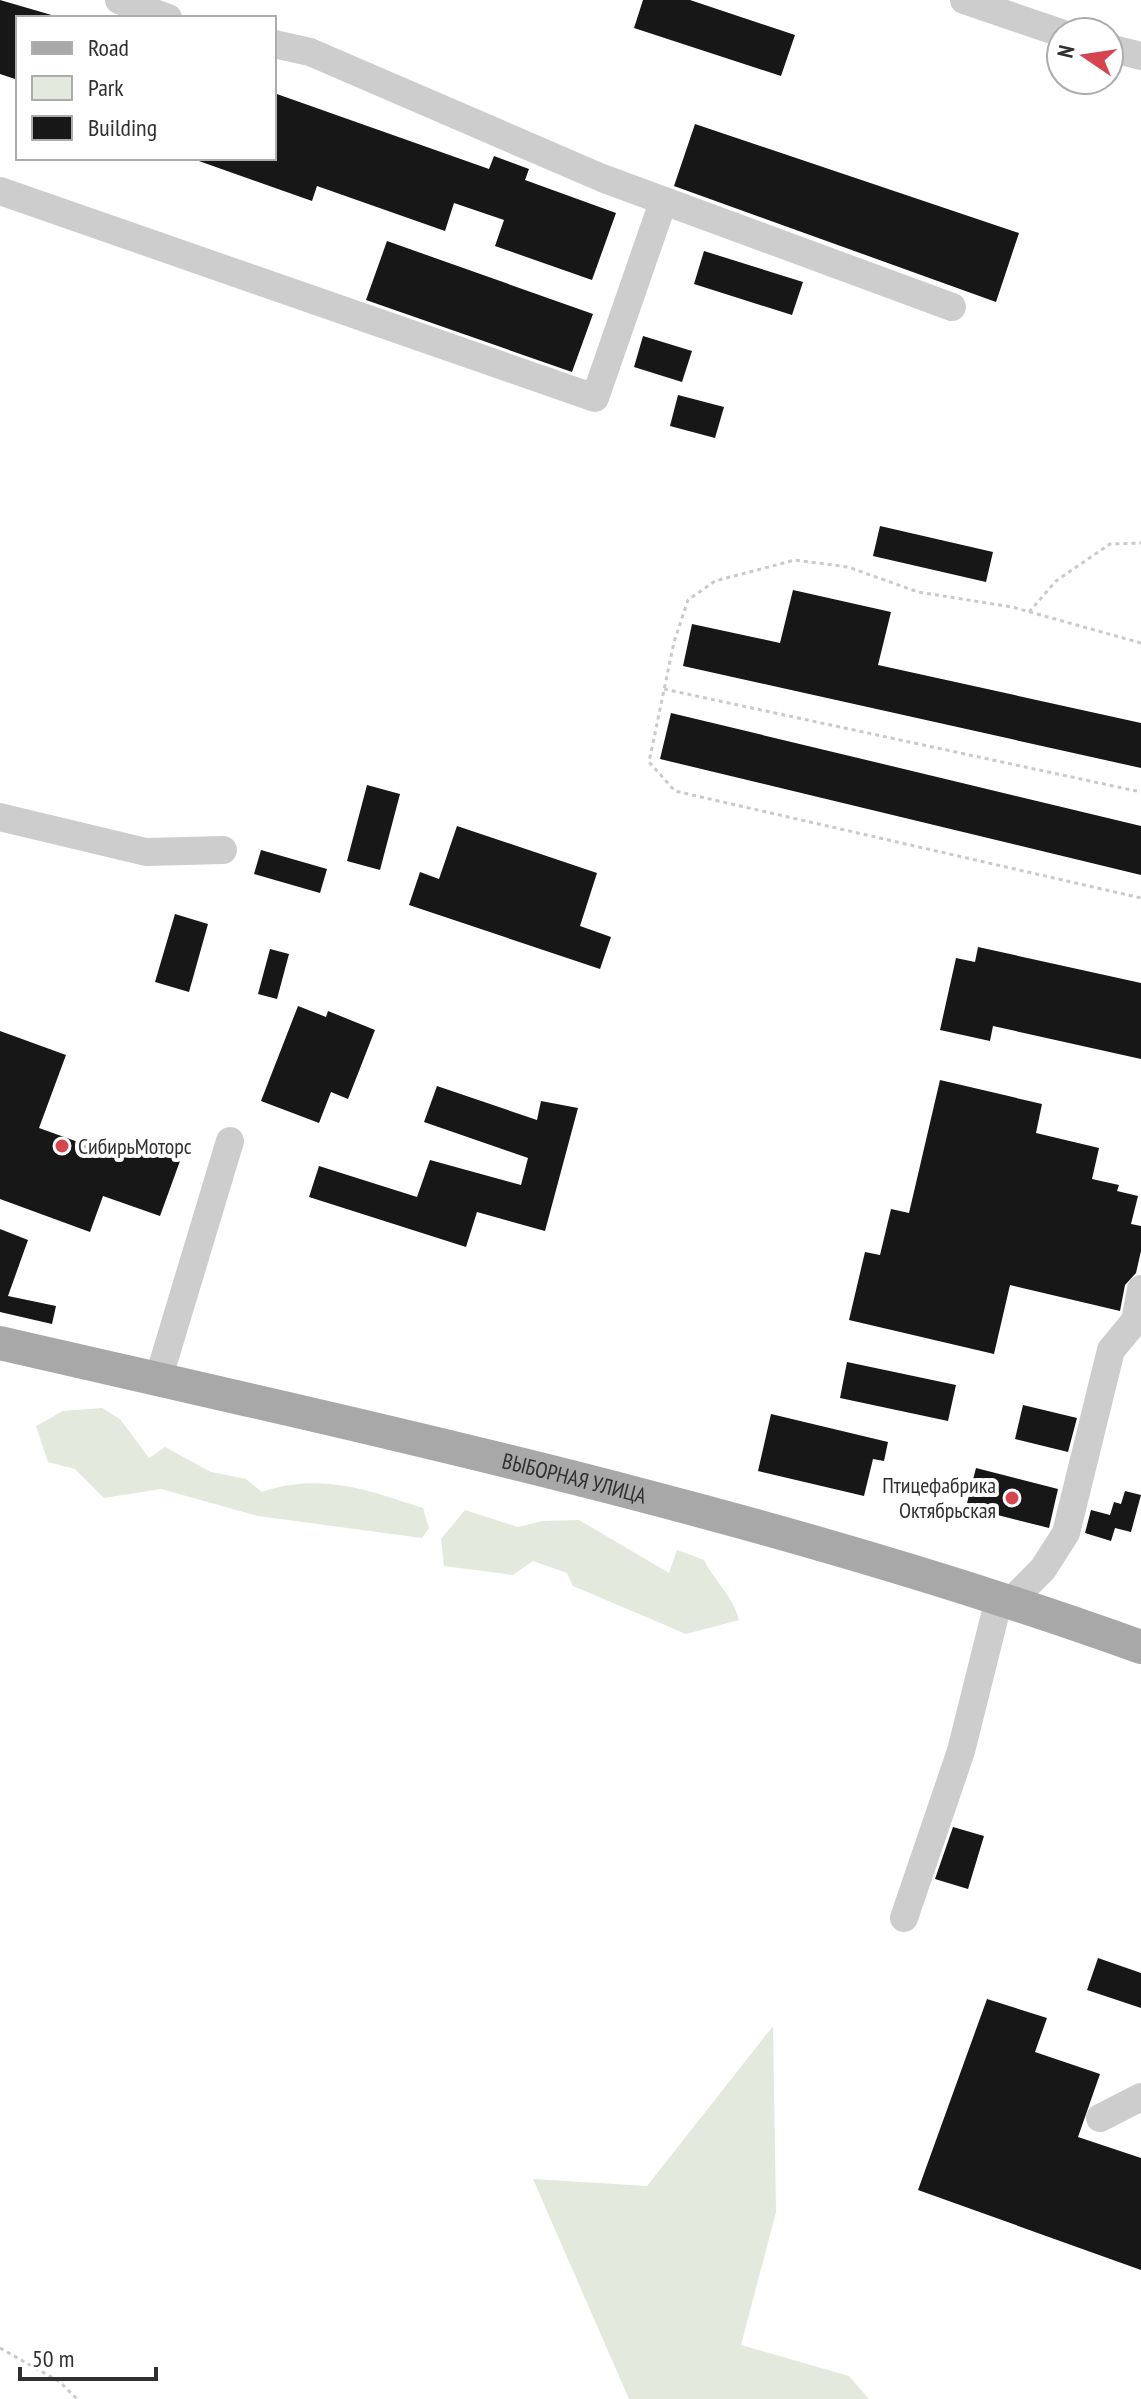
<svg xmlns="http://www.w3.org/2000/svg" width="1141" height="2399" viewBox="0 0 1141 2399" font-family="'PT Sans Narrow',sans-serif">
  <rect width="100%" height="100%" fill="#fff"/>
  <path fill="#e3e9dd" d="M102,1408L120,1419L149,1458L165,1447L211,1472L246,1479L262,1492C320,1472 368,1490 423,1508L429,1528L422,1538L258,1516L161,1489L104,1498L75,1469L48,1462L36,1426L63,1411Z
    M465,1510L518,1527L543,1521L579,1520L669,1573L677,1550L704,1560C715,1582 733,1596 739,1620L686,1634L573,1586L567,1573L533,1561L513,1575L444,1566L441,1539Z
    M773,2026L776,2212L741,2345L849,2376L869,2399H629L533,2179L647,2186Z"/>
  <path fill="#171717" d="M0,0L55,16L18,18V80L0,74Z
    M643,0H690L795,35L781,76L634,28Z
    M274,93L489,169L494,156L529,169L525,180L616,213L592,280L495,246L504,220L454,203L445,231L317,186L312,201L196,160L274,158Z
    M695,124L1019,233L996,302L674,186Z
    M387,241L593,314L572,372L366,300Z
    M704,251L803,282L792,315L694,284Z
    M643,336L692,351L682,382L634,367Z
    M678,395L724,407L715,438L670,426Z
    M880,526L993,552L986,582L873,556Z
    M793,590L891,612L878,665L1141,723V768L683,666L692,624L780,643Z
    M671,713L1141,826V875L660,759Z
    M367,785L400,794L380,870L347,861Z
    M457,826L597,873L580,926L611,937L600,969L409,905L420,872L439,879Z
    M261,850L327,869L320,893L254,874Z
    M175,914L208,924L189,992L155,982Z
    M978,947L1141,983V1059L993,1026L990,1041L940,1030L956,958L975,962Z
    M270,949L289,954L277,999L258,994Z
    M298,1006L326,1017L328,1011L375,1030L348,1099L331,1092L319,1123L261,1101Z
    M0,1031L66,1055L39,1128L123,1158L129,1142L180,1161L160,1216L103,1196L90,1232L0,1199Z
    M940,1080L1042,1104L1036,1133L1099,1148L1092,1179L1119,1185L1117,1191L1138,1196L1131,1224L1141,1226V1251L1136,1273L1125,1285L1120,1311L1010,1285L994,1354L849,1320L865,1252L880,1255L891,1209L909,1213Z
    M437,1086L537,1120L541,1101L578,1108L545,1231L477,1212L466,1247L309,1197L319,1166L417,1197L430,1160L521,1185L528,1158L424,1122Z
    M0,1229L28,1240L8,1296L56,1306L52,1324L0,1312Z
    M847,1362L956,1385L948,1421L840,1398Z
    M1023,1405L1077,1418L1068,1452L1015,1439Z
    M771,1414L888,1442L884,1461L873,1459L864,1496L758,1471Z
    M976,1468L1058,1489L1049,1528L966,1507Z
    M1125,1491L1141,1495L1131,1532L1115,1528L1111,1541L1085,1533L1091,1510L1110,1515L1114,1502L1121,1504Z
    M953,1827L984,1836L968,1889L935,1879Z
    M1098,1958L1141,1973V2008L1087,1990Z
    M987,1999L1047,2018L1035,2052L1100,2074L1078,2137L1141,2158V2270L918,2190Z"/>
  <g fill="none" stroke-linecap="round" stroke-linejoin="round">
    <path stroke="#cacaca" stroke-width="3" stroke-dasharray="4 4" stroke-linecap="butt" d="M1029,612L1056,581L1110,544L1141,543
      M1141,643L1012,607L918,592L848,567L795,560L715,581L688,600L674,642L649,762L675,791L1141,898
      M664,689L1141,792
      M0,2348L60,2382L77,2399"/>
    <path stroke="#cdcdcd" stroke-width="28" d="M119,0L168,18
      M964,0L1061,33
      M274,44L310,52L602,178L952,307
      M1109,48L1141,56
      M0,191L595,398L663,202
      M0,817L146,852L223,850
      M158,1380L230,1141
      M1010,1602L1043,1569L1066,1533L1111,1350L1135,1321L1141,1289
      M904,1918L961,1751L999,1599
      M1100,2118L1141,2097"/>
    <path stroke="#a8a8a8" stroke-width="34" id="s1" d="M0,1343C383,1431 771,1514 1141,1647"/>
  </g>
  <g fill="#d6444e" stroke="#fff" stroke-width="3">
    <circle cx="62" cy="1146" r="8"/>
    <circle cx="1012" cy="1498" r="8"/>
  </g>
  <g text-anchor="middle" dominant-baseline="central" stroke-width="8" stroke-linejoin="round" paint-order="stroke">
    <g font-size="22" fill="#303030" stroke="#fff" text-anchor="start">
      <text x="78" y="1146">СибирьМоторс</text>
      <text x="996" y="1485" text-anchor="end">Птицефабрика<tspan x="996" dy="25">Октябрьская</tspan></text>
    </g>
    <g font-size="22" fill="#303030" stroke="#fff">
      <text stroke="none"><textPath href="#s1" startOffset="590">ВЫБОРНАЯ УЛИЦА</textPath></text>
    </g>
  </g>
  <rect x="16" y="16" width="260" height="144" fill="#ffffff" stroke="#acacac" stroke-width="2"/>
  <rect x="32" y="42" width="40" height="12" fill="#a8a8a8" stroke="#acacac" stroke-width="2"/>
  <text x="88" y="56" font-size="24" fill="#303030">Road</text>
  <rect x="32" y="76" width="40" height="24" fill="#e3e9dd" stroke="#acacac" stroke-width="2"/>
  <text x="88" y="96" font-size="24" fill="#303030">Park</text>
  <rect x="32" y="116" width="40" height="24" fill="#171717" stroke="#acacac" stroke-width="2"/>
  <text x="88" y="136" font-size="24" fill="#303030">Building</text>
  <g transform="translate(1085 56) rotate(283)"><circle r="38" fill="#ffffff" stroke="#acacac" stroke-width="2"/>
  <path d="M0-6L14 30L0 20L-14 30Z" fill="#d6444e"/>
  <text y="-12" font-size="22" font-weight="bold" text-anchor="middle" fill="#303030">N</text>
  </g>
  <path d="M20 2367v12h136v-12" fill="none" stroke="#303030" stroke-width="4"/>
  <text x="32" y="2367" font-size="24" fill="#303030" stroke="#ffffff" stroke-width="6" paint-order="stroke">50 m</text>
</svg>
